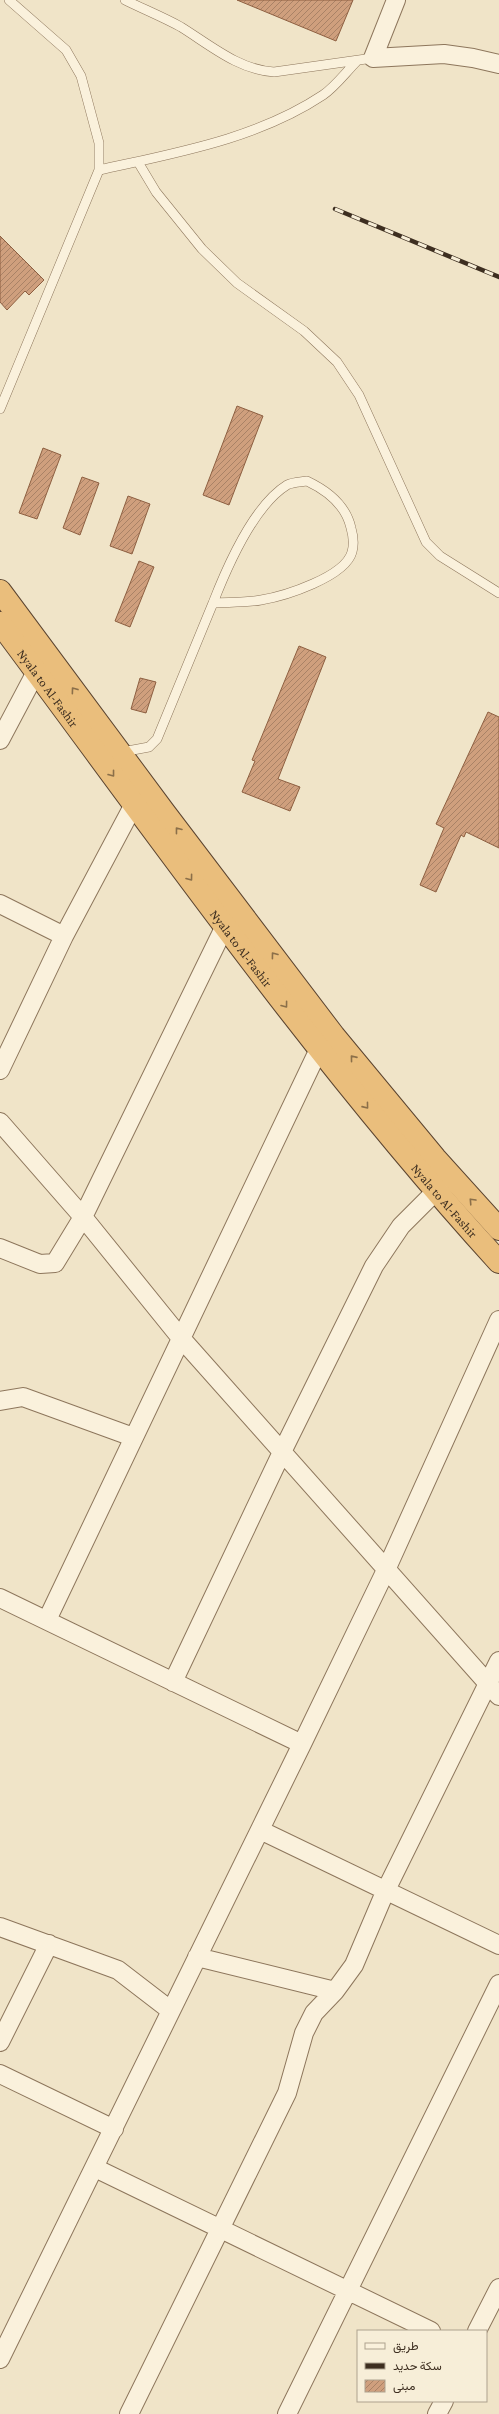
<svg xmlns="http://www.w3.org/2000/svg" width="499" height="2414" viewBox="0 0 499 2414" font-family="'Crimson Pro',Vazirmatn,serif">
  <defs>
    <pattern id="building-hatch" width="6" height="6" patternUnits="userSpaceOnUse"><rect width="6" height="6" fill="#cf9f7d"/><path d="M-1 1l2-2M0 6l6-6M5 7l2-2" fill="none" stroke="#a98266"/></pattern>
  </defs>
  <rect width="100%" height="100%" fill="#f0e4c8"/>
  <path fill="url(#building-hatch)" stroke="#8d5f41" d="M237,0H353L336,41Z
    M0,236L44,280L29,295L25,291L7,310L0,302Z
    M237,406L263,416L229,505L203,495Z
    M43,448L61,455L37,519L19,513Z
    M82,477L99,483L80,535L63,528Z
    M128,496L150,504L132,554L110,546Z
    M139,561L154,567L130,627L115,621Z
    M299,646L326,657L278,779L300,787L290,811L242,792L255,761L252,760Z
    M140,678L156,682L146,713L131,709Z
    M488,712L499,717V848L466,832L464,837L461,835L436,892L420,885L444,828L436,824Z"/>
  <g fill="none" stroke-linecap="round" stroke-linejoin="round">
    <defs>
      <path id="service" d="M125,0C143,9 163,17 181,27C210,45 239,70 274,72L373,58
        M138,162L156,192L202,249L237,283L304,331L337,362L359,395L426,542L440,556L499,593
        M99,170C175,153 257,139 323,95C335,87 346,72 357,61
        M0,409L99,170V143L81,76L66,50L9,0
        M307,481C328,491 346,505 351,528C353,535 354,545 352,552C345,577 285,596 261,600C246,603 228,602 213,603C227,567 253,506 287,485C292,482 301,482 307,481Z
        M122,752L149,747L157,739L213,603"/>
      <path id="minor" d="M396,0L373,58L444,54L473,58L499,64
        M0,740L36,672
        M0,904L64,936
        M0,1070L64,936L140,793
        M0,1122L83,1217L180,1337L499,1696
        M0,1248L40,1264L55,1263L83,1217L225,926
        M0,1401L23,1397L133,1437
        M0,1598L302,1744
        M47,1620L319,1049
        M173,1682L282,1452L374,1266L401,1226L446,1181
        M260,1830L499,1945
        M0,1927L118,1970L170,2010
        M197,1957L335,1991
        M0,2042L49,1944
        M0,2074L114,2129
        M95,2168L431,2331
        M477,2331L499,2288
        M0,2359L302,1744L386,1570L499,1320
        M129,2414L287,2093L304,2033L314,2013L335,1991L354,1965L385,1892L499,1661
        M287,2414L499,1984
        M437,2414L444,2401"/>
      <g id="trunk">
        <path d="M0,591L164,812L334,1036L435,1158L499,1229"/>
        <path id="s1" d="M0,623C161,839 317,1062 499,1262"/>
      </g>
    </defs>
    <use href="#service" stroke="#8d765c" stroke-width="10"/>
    <use href="#minor" stroke="#8d765c" stroke-width="20"/>
    <use href="#trunk" stroke="#5b4430" stroke-width="24"/>
    <use href="#service" stroke="#faf1dc" stroke-width="9"/>
    <use href="#minor" stroke="#faf1dc" stroke-width="18"/>
    <use href="#trunk" stroke="#eabe7c" stroke-width="22"/>
    <defs>
      <path id="rail" d="M335,209L499,277"/>
    </defs>
    <use href="#rail" stroke="#3d2e20" stroke-width="4.5"/>
    <use href="#rail" stroke="#f7eed8" stroke-width="3" stroke-dasharray="9" stroke-linecap="butt"/>
  </g>
  <defs><path id="oneway-chevron" d="M-2-3.5L2.5 0L-2 3.5" fill="none" stroke-width="1.6" stroke-linecap="round" stroke-linejoin="round"/></defs>
  <g stroke="#8b6f49">
    <use href="#oneway-chevron" transform="translate(74 690) rotate(-126)"/>
    <use href="#oneway-chevron" transform="translate(112 774) rotate(52)"/>
    <use href="#oneway-chevron" transform="translate(178 830) rotate(-128)"/>
    <use href="#oneway-chevron" transform="translate(190 878) rotate(53)"/>
    <use href="#oneway-chevron" transform="translate(274 955) rotate(-127)"/>
    <use href="#oneway-chevron" transform="translate(285 1005) rotate(53)"/>
    <use href="#oneway-chevron" transform="translate(353 1058) rotate(-129)"/>
    <use href="#oneway-chevron" transform="translate(366 1106) rotate(51)"/>
    <use href="#oneway-chevron" transform="translate(472 1201) rotate(-133)"/>
  </g>
  <g text-anchor="middle" dominant-baseline="central" stroke-width="3" stroke-linejoin="round" paint-order="stroke">
    <g font-size="13" fill="#3d2e20" stroke="#f7eed8">
      <text stroke="none"><textPath href="#s1" startOffset="81">Nyala to Al-Fashir</textPath></text>
      <text stroke="none"><textPath href="#s1" startOffset="405">Nyala to Al-Fashir</textPath></text>
      <text stroke="none"><textPath href="#s1" startOffset="729">Nyala to Al-Fashir</textPath></text>
    </g>
  </g>
  <rect x="357" y="2330" width="130" height="72" fill="#f7eed8" stroke="#ada18e"/>
  <rect x="365" y="2343" width="20" height="6" fill="#faf1dc" stroke="#ada18e"/>
  <text x="393" y="2350" font-size="12" fill="#3d2e20">طريق</text>
  <rect x="365" y="2363" width="20" height="6" fill="#3d2e20" stroke="#ada18e"/>
  <text x="393" y="2370" font-size="12" fill="#3d2e20">سكة حديد</text>
  <rect x="365" y="2380" width="20" height="12" fill="url(#building-hatch)" stroke="#ada18e"/>
  <text x="393" y="2390" font-size="12" fill="#3d2e20">مبنى</text>
</svg>
